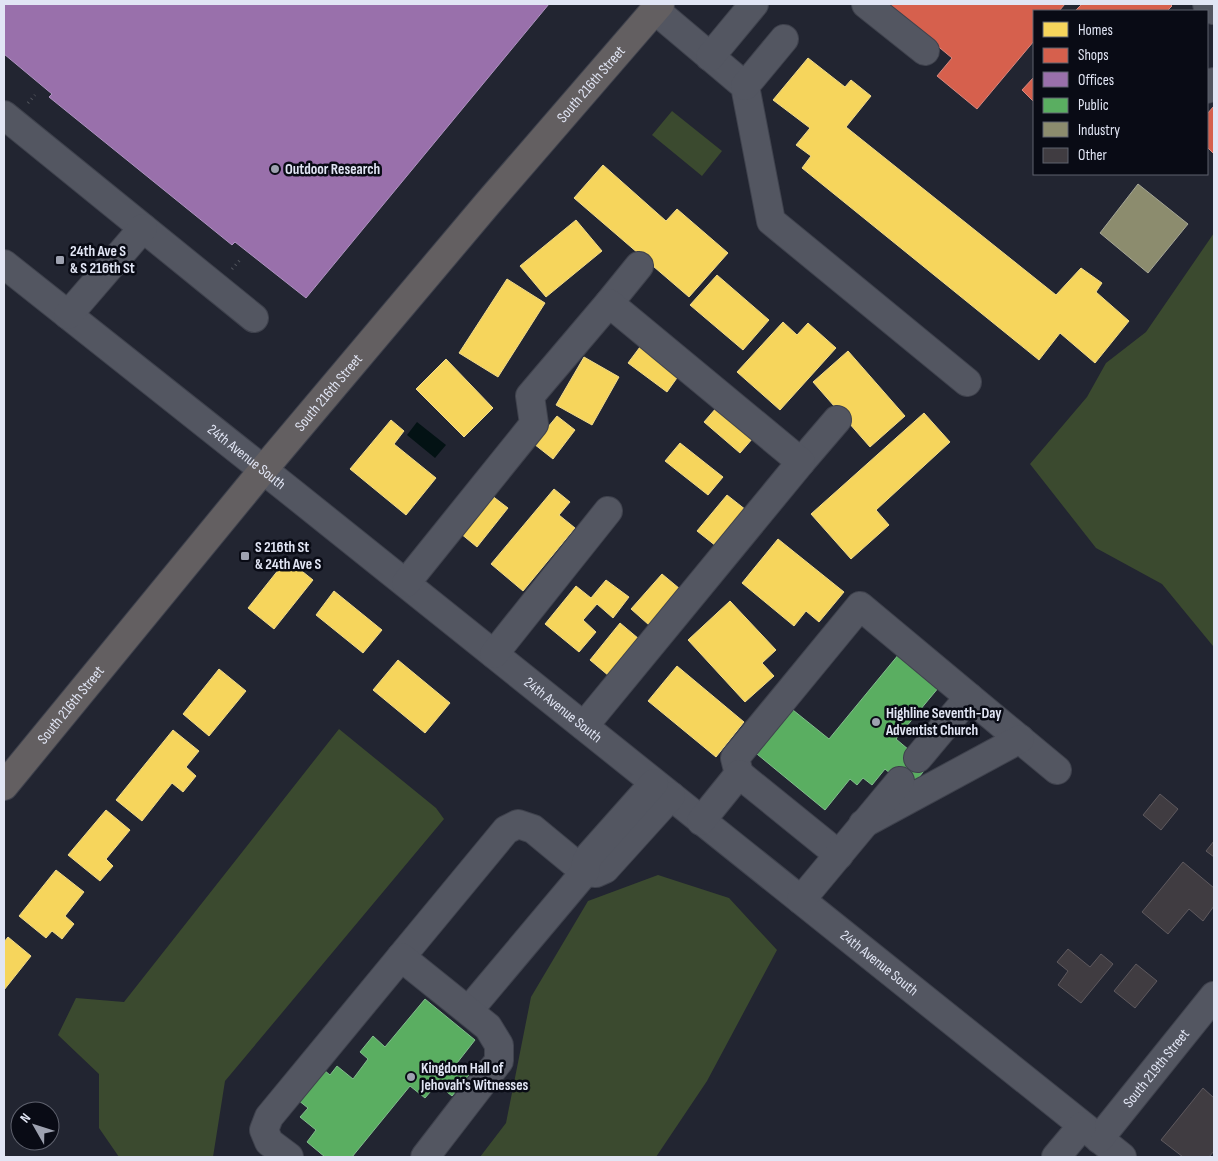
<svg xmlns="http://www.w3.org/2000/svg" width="1218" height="1161" viewBox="0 0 1218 1161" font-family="'Sofia Sans Condensed',sans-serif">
  <rect width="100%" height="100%" fill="#222531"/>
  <path fill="#3b4a2f" d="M672,111L722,151L702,176L652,135Z
    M1214,233V645L1213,646L1162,584L1096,548L1030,464L1087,397L1106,363L1146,332Z
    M339,729L436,808L444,819L225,1081L213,1157H119L99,1128V1074L58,1035L76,998L124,1002Z
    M658,875L729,898L777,950L707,1081L656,1157H480L506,1123L531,997L588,901Z"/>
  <path fill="#031214" d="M417,422L446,445L435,458L407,435Z"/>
  <path fill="#f6d55c" stroke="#f0da8a" d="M808,58L845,87L851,80L871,96L846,127L1056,295L1081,268L1102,283L1096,292L1129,321L1095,363L1060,333L1039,360L802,168L811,156L796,145L810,128L773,100Z
    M603,165L666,221L677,209L728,253L689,297L574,198Z
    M576,220L602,251L546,297L520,266Z
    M717,275L769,320L743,350L690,305Z
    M507,279L545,303L498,377L459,353Z
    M783,322L797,335L808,323L836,348L780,410L737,372Z
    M640,347L679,375L667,392L628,363Z
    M848,351L905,416L870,447L813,382Z
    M584,357L619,377L592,425L556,405Z
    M446,359L493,408L464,437L416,389Z
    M717,407L753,438L740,453L704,422Z
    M924,413L950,442L876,510L889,525L851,559L811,514Z
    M557,416L575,430L553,459L534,444Z
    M391,420L404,431L394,444L436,478L406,515L350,469Z
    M680,443L723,477L708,495L665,461Z
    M554,489L570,502L559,515L575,528L523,591L491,564Z
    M491,495L508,508L477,547L460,533Z
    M727,495L746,510L716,546L697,531Z
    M778,539L844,592L819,622L806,611L794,626L742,583Z
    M287,559L313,580L274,629L248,608Z
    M662,574L680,589L649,625L631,609Z
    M606,580L629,597L613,618L597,604L583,620L596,632L579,652L545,624L576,586L591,598Z
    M334,591L382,630L363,653L316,615Z
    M730,601L776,650L762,663L774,676L745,702L688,640Z
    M620,623L639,639L609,676L590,660Z
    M398,660L450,703L425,733L373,690Z
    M677,666L744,722L716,757L648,701Z
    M219,669L246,691L209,736L183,714Z
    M173,730L199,751L186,767L196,776L183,792L172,783L142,821L116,800Z
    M106,810L130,830L106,859L113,866L100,881L68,855Z
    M56,870L84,892L65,916L74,924L62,939L52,931L46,938L19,916Z
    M8,937L31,956L4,990V942Z"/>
  <path fill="#d6604d" stroke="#d9887f" d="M887,4H1065L1059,11H1034V41L977,109L937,76L952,58Z
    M1082,4H1170L1172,6L1167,11H1075Z
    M1034,77V102L1022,90Z
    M1214,106V154L1207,147V114Z"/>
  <path fill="#9970ab" stroke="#af93c1" d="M4,4H549L306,298L235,242L232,245L49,97L52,94L4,54Z"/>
  <path fill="#5aae61" stroke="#82be8d" d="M899,654L939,687L896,739L928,766L909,789L885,769L872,785L863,778L857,785L850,779L825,810L752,750L788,706L829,739Z
    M425,999L475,1040L457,1063L470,1074L452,1096L437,1084L425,1098L410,1086L352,1157H325L307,1142L316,1130L300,1117L308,1108L293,1096L318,1065L330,1075L337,1066L353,1079L368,1059L360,1052L373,1036L385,1047Z"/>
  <path fill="#8c8c6e" stroke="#a6a796" d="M1138,184L1188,224L1148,273L1100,233Z"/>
  <path fill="#403c41" stroke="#5e595e" d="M1160,794L1178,809L1161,830L1143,815Z
    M1214,841V857L1206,851Z
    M1183,862L1214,888V906L1203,921L1189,909L1168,934L1142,912Z
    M1068,949L1090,967L1101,954L1113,964L1081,1003L1058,985L1068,971L1057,962Z
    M1136,964L1157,981L1135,1008L1114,991Z
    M1203,1088L1214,1098V1151L1209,1157H1183L1161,1140Z"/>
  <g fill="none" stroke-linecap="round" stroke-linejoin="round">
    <defs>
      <g id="minor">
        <path d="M866,4L925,51"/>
        <path d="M1207,4L1214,10"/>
        <path d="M655,10L745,86L771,221L967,382"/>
        <path d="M710,57L754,4"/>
        <path d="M745,86L784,39"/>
        <path d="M1207,89L1214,82"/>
        <path d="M4,115L254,318"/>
        <path id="s1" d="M4,264L290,491L1122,1157"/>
        <path d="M609,303L639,266"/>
        <path d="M68,315L143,228"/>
        <path d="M801,462L837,420"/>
        <path d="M406,583L534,424L530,396L609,303L801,462L584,726"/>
        <path d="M494,654L608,511"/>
        <path d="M918,758L969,697L1057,770"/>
        <path d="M739,774L735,758L860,606L969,697"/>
        <path d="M701,821L739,774L839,855"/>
        <path d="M863,824L1020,739"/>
        <path d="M801,900L900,781"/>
        <path d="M401,957L506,830L518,824L533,829L585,872L596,873L605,869L671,796"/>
        <path d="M469,1010L585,872L586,862L590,855L654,783"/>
        <path id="s2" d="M1099,1139L1214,996"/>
        <path d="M289,1157L269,1142L264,1130L269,1117L401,957L488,1027L499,1045V1061L425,1157"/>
        <path d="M1056,1157L1082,1126"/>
      </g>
      <g id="major">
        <path id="s3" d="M4,786L263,470L488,203L660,4"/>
      </g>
    </defs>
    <use href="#minor" stroke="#3f424d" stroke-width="30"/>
    <use href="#major" stroke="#3f424d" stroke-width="30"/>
    <path stroke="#51545c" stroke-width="3" stroke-dasharray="1 4" stroke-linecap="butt" d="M28,103L35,95
      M232,269L240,260"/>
    <use href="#minor" stroke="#535661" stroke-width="28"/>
    <use href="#major" stroke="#635f61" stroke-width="28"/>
  </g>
  <g fill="#9ea2b0" stroke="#090b15" stroke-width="2">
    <circle cx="275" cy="169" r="5"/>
    <rect x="55" y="255" width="10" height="10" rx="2.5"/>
    <rect x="240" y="551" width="10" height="10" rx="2.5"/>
    <circle cx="876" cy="722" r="5"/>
    <circle cx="411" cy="1077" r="5"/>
  </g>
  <g text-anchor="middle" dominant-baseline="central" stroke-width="5" stroke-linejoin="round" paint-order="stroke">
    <g font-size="15" fill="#e1e5f4" stroke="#090b15">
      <text stroke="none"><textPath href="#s3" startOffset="915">South 216th Street</textPath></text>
      <text stroke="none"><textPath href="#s3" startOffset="510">South 216th Street</textPath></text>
      <text stroke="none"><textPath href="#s1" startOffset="310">24th Avenue South</textPath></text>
      <text stroke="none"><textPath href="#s3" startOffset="105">South 216th Street</textPath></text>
      <text stroke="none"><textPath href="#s1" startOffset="715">24th Avenue South</textPath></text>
      <text stroke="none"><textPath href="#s1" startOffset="1120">24th Avenue South</textPath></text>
      <text stroke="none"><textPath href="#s2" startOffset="91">South 219th Street</textPath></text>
    </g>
    <g font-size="15" font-weight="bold" fill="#e1e5f4" stroke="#090b15" text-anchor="start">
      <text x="285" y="169">Outdoor Research</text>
      <text x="70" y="251">24th Ave S<tspan x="70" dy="17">&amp; S 216th St</tspan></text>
      <text x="255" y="547">S 216th St<tspan x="255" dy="17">&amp; 24th Ave S</tspan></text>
      <text x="886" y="713">Highline Seventh-Day<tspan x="886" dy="17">Adventist Church</tspan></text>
      <text x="421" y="1068">Kingdom Hall of<tspan x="421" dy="17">Jehovah's Witnesses</tspan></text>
    </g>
  </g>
  <rect width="1218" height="1161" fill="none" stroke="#e1e5f4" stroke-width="10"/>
  <rect x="1033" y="10" width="175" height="165" fill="#090b15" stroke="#5f626e"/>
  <rect x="1043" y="22" width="25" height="15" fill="#f6d55c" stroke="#5f626e"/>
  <text x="1078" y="35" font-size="15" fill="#e1e5f4">Homes</text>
  <rect x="1043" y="48" width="25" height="15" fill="#d6604d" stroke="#5f626e"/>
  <text x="1078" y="60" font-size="15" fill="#e1e5f4">Shops</text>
  <rect x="1043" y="72" width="25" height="15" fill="#9970ab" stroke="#5f626e"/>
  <text x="1078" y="85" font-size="15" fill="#e1e5f4">Offices</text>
  <rect x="1043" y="98" width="25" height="15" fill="#5aae61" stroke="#5f626e"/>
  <text x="1078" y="110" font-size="15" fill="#e1e5f4">Public</text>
  <rect x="1043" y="122" width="25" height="15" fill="#8c8c6e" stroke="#5f626e"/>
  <text x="1078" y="135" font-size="15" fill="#e1e5f4">Industry</text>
  <rect x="1043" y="148" width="25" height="15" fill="#403c41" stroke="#5f626e"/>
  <text x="1078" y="160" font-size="15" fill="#e1e5f4">Other</text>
  <g transform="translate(35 1126) rotate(309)"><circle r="24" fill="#090b15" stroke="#5f626e"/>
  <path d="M0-4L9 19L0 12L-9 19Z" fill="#9ea2b0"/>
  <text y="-8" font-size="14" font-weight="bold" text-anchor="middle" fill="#e1e5f4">N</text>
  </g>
</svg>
